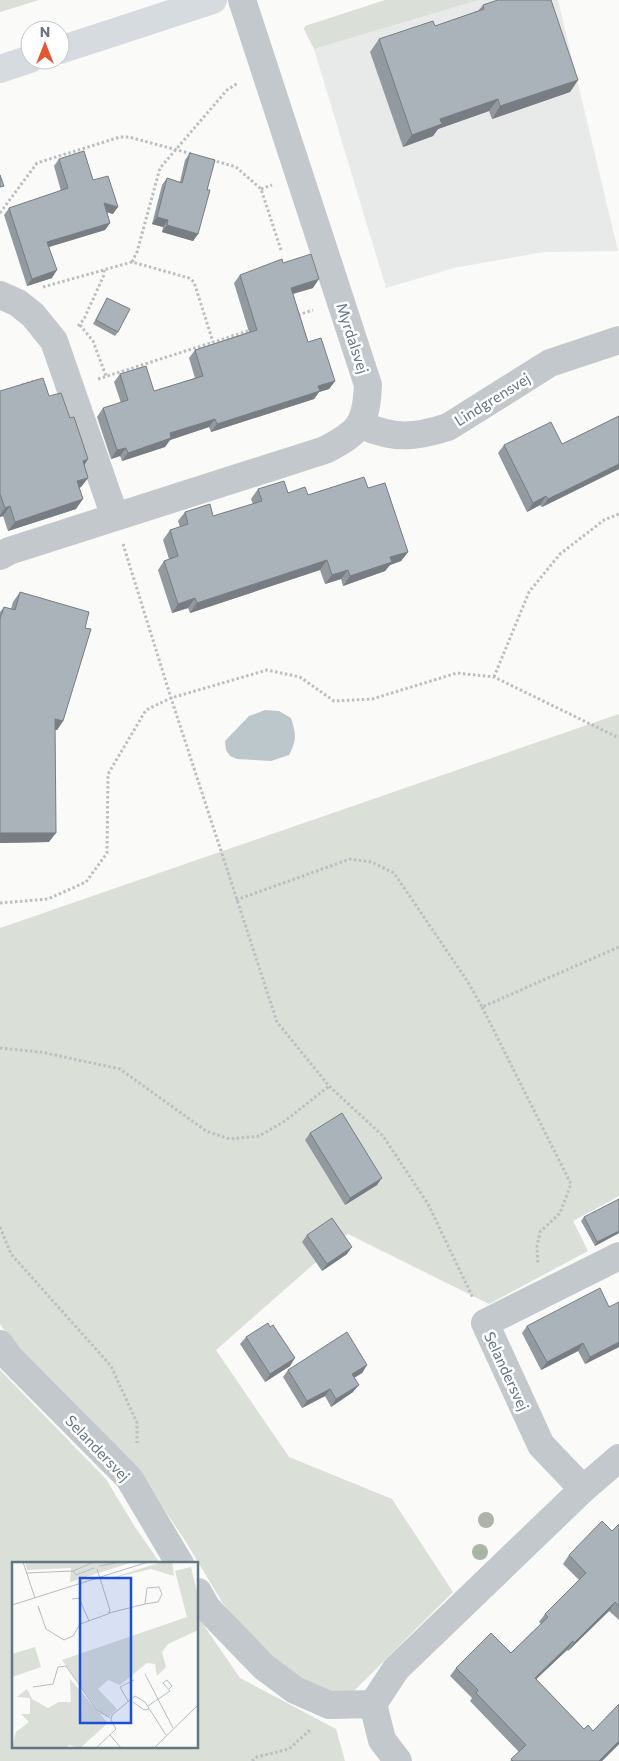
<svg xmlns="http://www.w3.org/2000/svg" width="619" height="1761" viewBox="0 0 619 1761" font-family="Commissioner,sans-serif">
  <rect width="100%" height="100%" fill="#fafaf8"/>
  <path fill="#e8e9e9" d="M479,0H558L618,251L543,252L454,268L386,288L314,49Z"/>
  <path fill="#dadfd7" d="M0,0H39L0,12Z
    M385,0H479L314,49L304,29L305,26Z
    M619,714V1196L573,1221L588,1251L489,1304L348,1234L216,1350L289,1457L392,1499L453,1592L353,1692L335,1694L316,1687L264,1653L222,1602L186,1542L148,1485L15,1346L0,1324V928Z
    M0,1370L106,1479L135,1527L160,1563L14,1564V1747H198V1617L240,1678L336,1729L345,1761H0Z"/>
  <path fill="#bbc7cb" d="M265,710L279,711L291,718C296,734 297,740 289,755L271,761L237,759L230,756L226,750L225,741L249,716Z"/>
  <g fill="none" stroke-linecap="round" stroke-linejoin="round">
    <path stroke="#bbbfc2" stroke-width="3" stroke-dasharray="2.5 2.5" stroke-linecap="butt" d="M212,160L236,167L261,189L281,250
      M261,189L272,185
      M0,213L37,163L120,137H129L192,154
      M132,262L137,252L160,168L227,90L238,83
      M43,287L132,262L189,278L194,282L213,342
      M298,315L313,310
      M80,325L93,341L106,376
      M78,326L84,319L104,275V269
      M98,379L251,330
      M22,385L37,380
      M123,544L171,698L277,1022L329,1086L383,1136L428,1204L473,1298
      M494,677L529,592L560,554L604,520L619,514
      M236,900L350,859L371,862L394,873L468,982L482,1007L619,947
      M0,903L48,899L86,882L107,853L108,774L146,710L171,698L267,670L300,677L334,701L372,699L457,673L494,677L619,738
      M482,1007L571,1184L560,1213L540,1232L537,1247L538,1265
      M0,1048L41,1052L120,1069L206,1131L230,1139L259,1136L285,1121L329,1086
      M0,1227L11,1254L111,1366L137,1423V1443
      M252,1761L257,1757L289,1749L310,1730"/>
    <path stroke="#c3c8cc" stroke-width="28" d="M0,295L18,303L33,315L54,341L115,517
      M361,425C394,439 414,438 448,427L550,363L619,340
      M0,556L9,551L325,450C360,432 366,424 368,385L242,0
      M0,1344L9,1357L129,1478L180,1564
      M583,1489L541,1445L485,1323L619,1256
      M198,1592L207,1608L264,1667L295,1690L329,1705L373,1704
      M398,1761L382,1740L373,1704L396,1669L583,1489L619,1458"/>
    <path stroke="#d6dbdf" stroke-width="28" d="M60,50L213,0
      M0,69L30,59"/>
  </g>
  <g fill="#aab4a7">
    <circle cx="486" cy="1520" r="8"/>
    <circle cx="480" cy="1552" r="8"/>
  </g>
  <path fill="#929a9f" d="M483,5L578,80L570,92L492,119L489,111L438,129L433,136L403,147L370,52L379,39L435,26L478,11Z
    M190,153L207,190L198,234L193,241L162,232L163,227L152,224L162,185L167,178L180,182L185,160Z
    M59,159L93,180L113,214L107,212L110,223L105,230L49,247L52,278L27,286L4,215L9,208L61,191L54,166Z
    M283,263L313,288L293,294L308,342L335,381L329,389L319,392L314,399L211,432L209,427L170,440L165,447L122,461L120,456L111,459L97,417L103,408L121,403L114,382L120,374L154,391L195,378L189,358L195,350L249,332L234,283L240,275Z
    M107,298L118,332L115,336L93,324Z
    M0,391L49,396L70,418L88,459L84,465L88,478L81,487L79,488L76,509L8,531L3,516L0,517Z
    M619,416V469L542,507L540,505L527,512L498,453L504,445L562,444Z
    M368,488L408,552L401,561L390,565L385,571L343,586L341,579L325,584L320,570L190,613L188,608L172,613L158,570L164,561L169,559L163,540L170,530L180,527L178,521L185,512L213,516L253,504L251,499L258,489L308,495Z
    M20,592L85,628L63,721L57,730H55L49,842L0,843V612L4,607L11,609L13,602Z
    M310,1133L377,1185L345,1205L305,1140Z
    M584,1217L619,1233L595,1246L581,1221Z
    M307,1235L347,1254L322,1271L302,1242Z
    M527,1326L619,1347L585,1364L578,1351L541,1370L522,1333Z
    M246,1337L290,1366L265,1382L240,1344Z
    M367,1365L362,1373L354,1378L353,1392L331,1407L325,1396L302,1408L283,1377L288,1370Z
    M619,1524V1620L609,1611L568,1651L567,1650L536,1679L584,1729L593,1731L619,1704V1744L602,1761H510L519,1752L470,1701L472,1698L450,1676L456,1668L511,1653L541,1624L539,1622L545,1614L579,1580L563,1564L569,1555L612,1531Z"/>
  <path fill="#777d82" d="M578,80L570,92L492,119L500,106Z
    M498,99L489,111L438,129L433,136L403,147L412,135L440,119Z
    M104,203L118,207L113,214L99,210Z
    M157,217L168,220L163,227L152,224Z
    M110,223L105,230L42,249L47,242Z
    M167,225L198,234L193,241L162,232Z
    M57,270L52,278L27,286L32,279Z
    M319,279L313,288L285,296L291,288Z
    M335,381L329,389L319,392L314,399L211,432L217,424L318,386Z
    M215,419L209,427L170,440L165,447L122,461L128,453L170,433Z
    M126,448L120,456L111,459L117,450Z
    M88,459L82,469L83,461Z
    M619,464V469L542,507L548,499Z
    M88,478L81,487L71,491L77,481Z
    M546,496L540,505L527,512L533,503Z
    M83,499L76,509L8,531L15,522Z
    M10,506L3,516L0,517V515L5,508Z
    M408,552L401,561L390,565L385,571L343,586L350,576L390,557Z
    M327,560L320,570L190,613L197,603Z
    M348,570L341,579L325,584L332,575Z
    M195,598L188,608L172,613L178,604Z
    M55,719L63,721L57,730L48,728Z
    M0,833H56L49,842L0,843Z
    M382,1178L377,1185L345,1205L350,1198Z
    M619,1231V1233L595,1246L597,1242Z
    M352,1247L347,1254L322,1271L327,1264Z
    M619,1342V1347L585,1364L590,1357Z
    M583,1343L578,1351L541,1370L547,1362Z
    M295,1358L290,1366L265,1382L270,1374Z
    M367,1365L362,1373L347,1382L352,1374Z
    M359,1385L353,1392L331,1407L336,1399Z
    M330,1389L325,1396L302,1408L307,1401Z
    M615,1602L609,1611L568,1651L574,1643Z
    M573,1641L567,1650L529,1686L535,1678Z
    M619,1741V1744L602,1761H599Z"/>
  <path fill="#aab3b9" stroke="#777d82" d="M498,0H551L578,80L500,106L498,99L440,119L442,124L412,135L379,39L433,21L435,26L484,9L483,5Z
    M84,151L93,180L108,176L118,207L104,203L110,223L47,242L57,270L32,279L9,208L68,188L59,159Z
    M190,153L215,160L207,190H210L198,234L167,225L168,220L157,217L167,178L182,183Z
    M0,175L4,186L0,187Z
    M311,254L319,279L291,288L308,342L321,338L335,381L318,386L320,391L217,424L215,419L170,433L171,438L128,453L126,448L117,450L103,408L128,400L120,374L146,366L154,391L203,376L195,350L257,330L240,275L282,259L283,263Z
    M107,298L130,309L118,332L96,320Z
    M43,378L49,396L61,393L70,418L74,417L88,459L83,461L88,478L77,481L83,499L15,522L10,506L5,508L0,494V391Z
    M619,416V464L548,499L546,496L533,503L504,445L551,422L562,444Z
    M364,477L368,488L385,483L408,552L390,557L392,562L350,576L348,570L332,575L327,560L197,603L195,598L178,604L164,561L178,556L170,530L188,524L185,512L210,504L213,516L262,501L258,489L284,481L288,493L305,487L308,495Z
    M20,592L89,612L85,628L91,629L63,721L55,719L56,833H0V619L4,607L15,610Z
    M342,1113L382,1178L350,1198L310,1133Z
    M619,1199V1231L597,1242L584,1217Z
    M332,1218L352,1247L327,1264L307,1235Z
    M600,1288L609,1307L619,1302V1342L590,1357L583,1343L547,1362L527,1326Z
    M268,1323L270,1327L273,1325L295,1358L270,1374L246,1337Z
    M347,1332L367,1365L352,1374L359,1385L336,1399L330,1389L307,1401L288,1370Z
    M602,1521L612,1531L619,1524V1606L615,1602L574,1643L573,1641L535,1678L584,1729L588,1725L593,1731L619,1704V1741L599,1761H513L511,1759L526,1745L476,1693L478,1690L456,1668L491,1633L511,1653L548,1617L545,1614L586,1573L569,1555Z"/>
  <g text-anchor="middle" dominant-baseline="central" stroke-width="5" stroke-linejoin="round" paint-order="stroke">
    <g font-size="15" fill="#657683" stroke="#fff">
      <text transform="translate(353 338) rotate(72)">Myrdalsvej</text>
      <text transform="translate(492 399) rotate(-32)">Lindgrensvej</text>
      <text transform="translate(507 1371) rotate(65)">Selandersvej</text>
      <text transform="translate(98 1448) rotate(46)">Selandersvej</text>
    </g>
  </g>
  <g transform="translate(12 1562)">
    <rect width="186" height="186" fill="#fafaf8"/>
    <path d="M13,0H121L58,20L59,6L15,8ZM150,0H160L162,14L139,7L93,18ZM179,5L186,34V68L156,82L150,90L154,105L145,114L143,102L135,101L108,123L96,118L86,127L105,147L97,155L89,152L50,98L175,55L163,9ZM23,85L29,105L0,115V92ZM58,117L96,161L68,186L57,183L54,186L0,185L4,170L17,160L9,152H18V136L5,135L15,127L20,137L36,146L47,140H59Z" fill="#dadfd7"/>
    <path fill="none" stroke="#b5bdc2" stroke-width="1" d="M11,0L23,36M87,4L104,1M82,6L64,13L61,9L82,0M14,11L61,9M60,37L67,36L77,59M0,43L136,0M28,50L26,44L34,67L52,78L61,74L68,62L96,52L98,48L85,7M97,51L133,42L135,26L147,25L150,32L146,40L133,42M133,112L161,166M21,125L41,122L46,105L54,104L85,148L98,156M0,132V154M116,139L108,125L122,118M121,140L132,148L137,147M136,144L158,129L151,121L155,118L160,124L157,127M98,173L110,187M83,187L104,167L99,158L100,153L123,134L133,140L154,173M141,187L187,142"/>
    <path fill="#1d4ed8" fill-opacity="0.15" stroke="#1d4ed8" stroke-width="2.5" d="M68,16H119V161H68Z"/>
    <rect width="186" height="186" fill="none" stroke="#657683" stroke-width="2.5"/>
  </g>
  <g transform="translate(45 45)"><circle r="24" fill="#ffffff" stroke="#c1c8cd"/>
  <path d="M0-4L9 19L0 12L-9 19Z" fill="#e4572e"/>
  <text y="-8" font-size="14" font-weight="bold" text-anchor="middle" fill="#657683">N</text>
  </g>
</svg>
